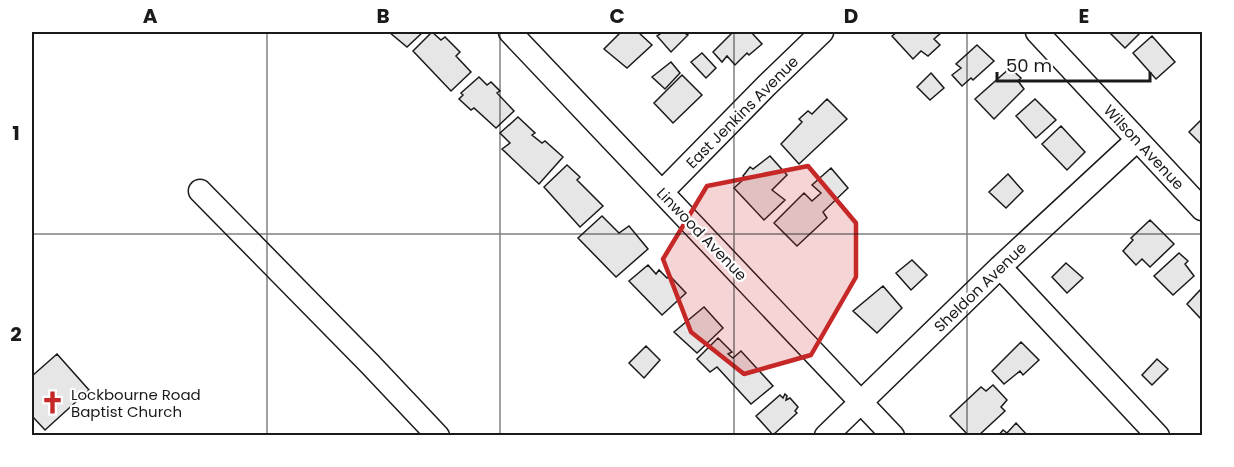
<svg xmlns="http://www.w3.org/2000/svg" width="1234" height="467" viewBox="0 0 1234 467" font-family="Poppins,sans-serif">
  <rect width="100%" height="100%" fill="#fff"/>
  <path fill="#e6e6e6" stroke="#1a1a1a" stroke-width="1.5" d="M389,32H423L407,47Z
    M432,32L441,40L445,37L460,52L456,56L471,72L451,91L413,51Z
    M621,32H638L652,45L627,68L604,49Z
    M663,32H683L688,35L671,52L657,36Z
    M663,32H683L688,35L671,52L657,36Z
    M733,32H751L762,44L749,55L747,53L735,65L727,56L722,62L713,52Z
    M897,32H942L934,39L940,45L928,56L921,51L913,59L892,36Z
    M1109,32H1141L1125,48Z
    M1152,36L1175,62L1156,79L1133,53Z
    M977,45L994,61L973,80L971,78L962,86L952,75L961,68L956,64Z
    M702,53L716,68L706,78L691,62Z
    M671,62L680,73L665,89L652,77Z
    M1010,68L1021,78L1018,81L1024,89L994,119L975,99Z
    M931,73L944,88L930,100L917,87Z
    M682,75L702,95L673,123L654,103Z
    M479,77L487,85L491,82L500,91L497,93L514,111L496,128L474,108L471,110L459,99L463,95L461,93Z
    M827,99L847,119L799,164L781,144L802,122L799,119L808,111L812,114Z
    M1035,99L1056,120L1036,138L1016,116Z
    M518,117L535,133L532,135L542,143L545,141L563,157L539,184L502,149L510,143L500,133Z
    M1202,119V145L1189,132Z
    M1061,126L1085,152L1067,170L1042,144Z
    M770,156L787,175L772,190L785,200L764,220L734,188L745,178L743,176L750,167L753,169Z
    M567,165L580,177L577,180L603,206L580,227L544,187Z
    M831,168L848,188L823,212L827,218L797,246L774,223L804,193L812,201L821,193L812,185Z
    M1008,174L1023,191L1006,208L989,192Z
    M602,216L619,233L629,226L648,249L616,277L578,238Z
    M1150,220L1174,244L1150,267L1142,259L1136,265L1123,251L1133,240L1131,238Z
    M1179,253L1188,261L1185,264L1194,276L1173,295L1154,276Z
    M912,260L927,275L911,290L896,273Z
    M1066,263L1083,278L1067,293L1052,277Z
    M648,265L656,274L659,270L667,278L670,276L686,293L662,315L629,281Z
    M883,286L902,308L877,333L853,311Z
    M1202,288V320L1187,304Z
    M704,307L723,328L697,353L674,332Z
    M718,338L732,352L728,354L733,358L741,351L773,386L751,404L717,367L710,372L697,359Z
    M1021,342L1039,360L1023,375L1020,371L1004,384L992,371Z
    M646,346L660,360L644,378L629,363Z
    M57,354L89,390L45,430L32,416V376Z
    M1157,359L1168,369L1152,385L1142,375Z
    M993,385L1007,400L1001,407L1005,411L978,436H969L950,416L981,387L986,391Z
    M785,394L787,396L786,400L790,398L798,407L795,411L797,413L773,435L756,416L780,395L783,398Z
    M1016,423L1028,436H998L1003,430L1007,433Z"/>
  <g fill="none" stroke-linecap="round" stroke-linejoin="round">
    <defs>
      <path id="minor" d="M510,32L893,436
        M1037,32L1202,209
        M200,191L369,363L438,436
        M662,192L767,85L822,32
        M1000,267L1158,436
        M826,436L1000,267L1137,140"/>
    </defs>
    <use href="#minor" stroke="#1a1a1a" stroke-width="25"/>
    <use href="#minor" stroke="#fff" stroke-width="22"/>
  </g>
  <path fill="#c62828" fill-opacity="0.2" stroke="#c62828" stroke-width="4.5" stroke-linejoin="round" d="M808,166L856,223V277L811,355L744,374L691,332L663,259L707,186Z"/>
  <path fill="none" stroke="#1a1a1a" stroke-width="1.5" stroke-opacity="0.55" d="M267,32V436M500,32V436M734,32V436M967,32V436M32,234H1202"/>
  <defs>
    <symbol id="church-bare" viewBox="-9 -9 18 18"><path d="M-1.2-6h2.4v3.5h3.3v2.4h-3.3V6h-2.4V-.1h-3.3v-2.4h3.3Z" fill="#c62828" stroke="#fff" stroke-width="2.5" paint-order="stroke"/></symbol>
  </defs>
  <g fill-rule="evenodd">
    <use href="#church-bare" x="36" y="386" width="33" height="33"/>
  </g>
  <g text-anchor="middle" dominant-baseline="central" stroke-width="4.5" stroke-linejoin="round" paint-order="stroke">
    <g font-size="15" fill="#1a1a1a" stroke="#fff">
      <text transform="translate(742 112) rotate(-45)">East Jenkins Avenue</text>
      <text transform="translate(1144 147) rotate(47)">Wilson Avenue</text>
      <text transform="translate(702 234) rotate(46)">Linwood Avenue</text>
      <text transform="translate(980 287) rotate(-44)">Sheldon Avenue</text>
    </g>
    <g font-size="15" fill="#1a1a1a" stroke="#fff" text-anchor="start">
      <text x="71" y="394">Lockbourne Road<tspan x="71" dy="17">Baptist Church</tspan></text>
    </g>
  </g>
  <rect width="1234" height="467" fill="none" stroke="#ffffff" stroke-width="66"/>
  <path d="M997 72v9h153v-9" fill="none" stroke="#1a1a1a" stroke-width="3"/>
  <text x="1006" y="72" font-size="18" fill="#1a1a1a" stroke="#ffffff" stroke-width="4.5" paint-order="stroke">50 m</text>
  <rect x="33" y="33" width="1168" height="401" fill="none" stroke="#1a1a1a" stroke-width="2"/>
  <g font-size="20" text-anchor="middle" font-weight="bold" fill="#1a1a1a">
    <text x="150" y="23">A</text>
    <text x="383" y="23">B</text>
    <text x="617" y="23">C</text>
    <text x="851" y="23">D</text>
    <text x="1084" y="23">E</text>
    <text x="16" y="140">1</text>
    <text x="16" y="341">2</text>
  </g>
</svg>
